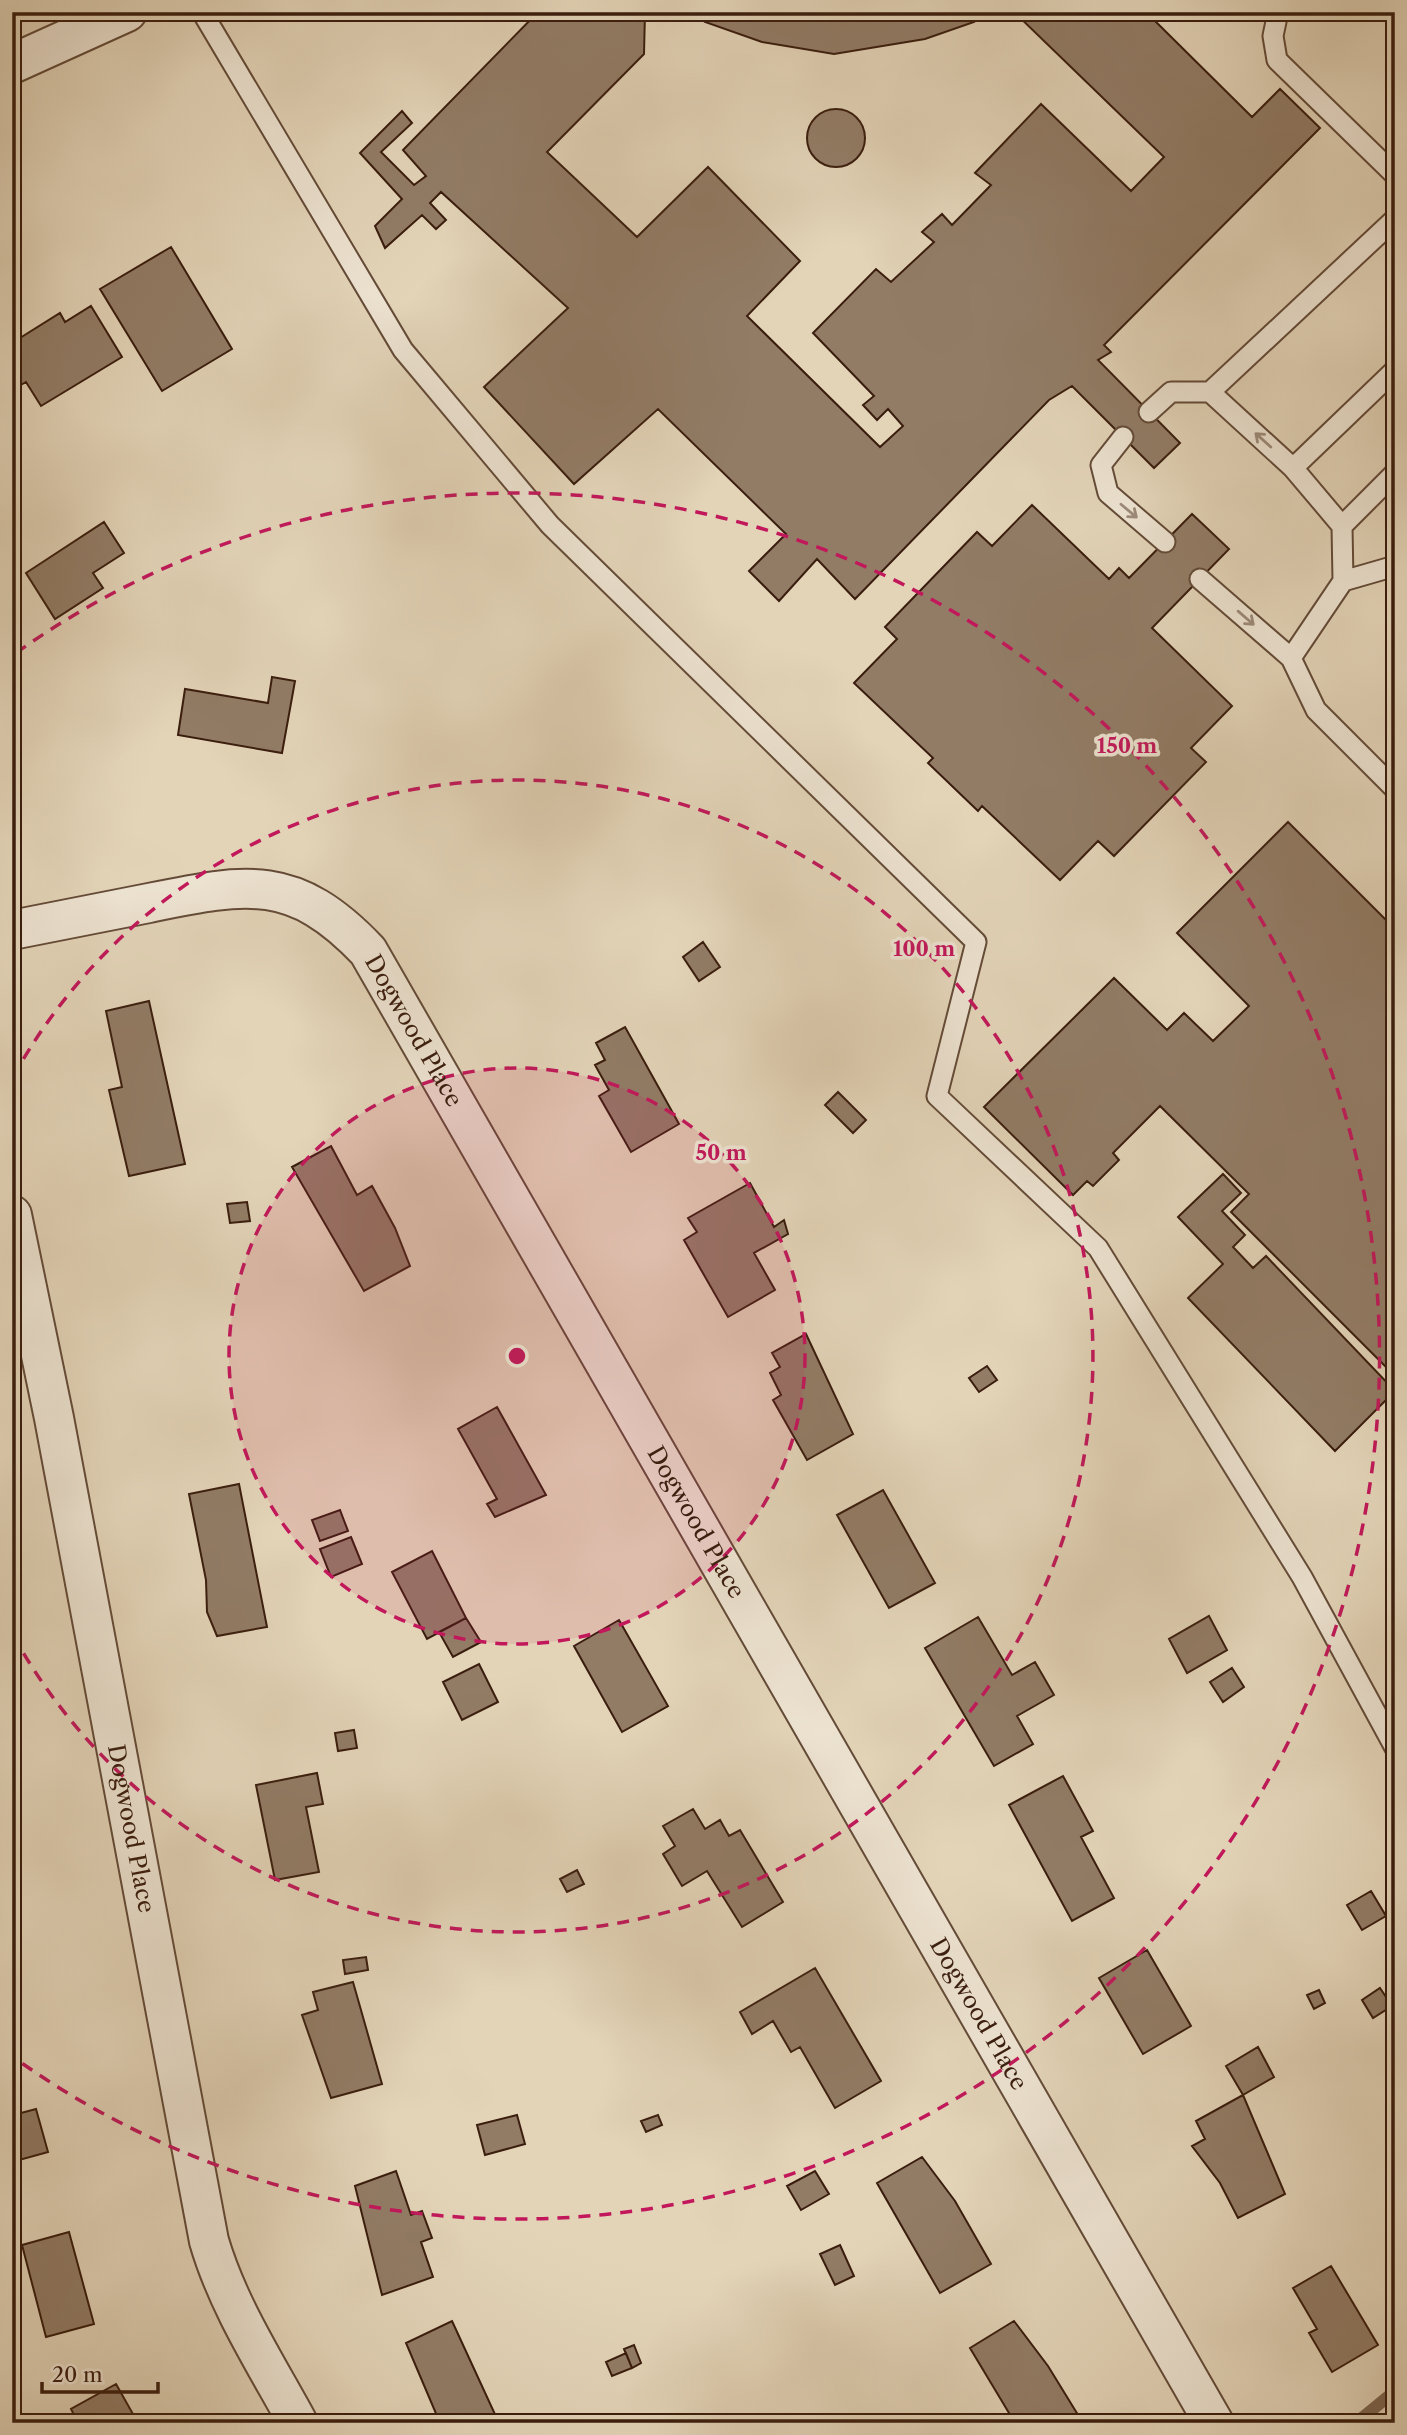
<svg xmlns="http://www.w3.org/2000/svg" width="1407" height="2435" viewBox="0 0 1407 2435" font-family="'Libre Caslon Text',serif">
  <rect width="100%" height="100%" fill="#e3d4b8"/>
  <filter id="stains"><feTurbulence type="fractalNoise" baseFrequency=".00286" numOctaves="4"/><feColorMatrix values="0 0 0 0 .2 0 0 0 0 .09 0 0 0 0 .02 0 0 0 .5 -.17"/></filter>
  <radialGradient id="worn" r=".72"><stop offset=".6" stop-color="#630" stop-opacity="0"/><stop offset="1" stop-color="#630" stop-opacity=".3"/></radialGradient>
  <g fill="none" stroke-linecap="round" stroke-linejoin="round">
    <path stroke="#7d6651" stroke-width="12" d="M1356,2423L1395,2391"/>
  </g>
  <path fill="#927c66" stroke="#3a1d0e" stroke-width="2" d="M538,12H645L644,54L547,152L637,237L708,167L800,261L747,316L880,447L903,426L888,409L877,420L863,405L874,396L813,333L876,269L891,282L934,242L922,232L942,214L952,225L991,185L975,173L1041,104L1131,191L1164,157L1014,12H1146L1252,117L1280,89L1320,128L1104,345L1111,352L1098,360L1180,443L1154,468L1072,386L1049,400L855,599L817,559L779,601L749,571L786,534L658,409L574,484L484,387L568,308L441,192L430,203L446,220L436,229L422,215L385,248L375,226L402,199L360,153L402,111L412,123L381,152L414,185L426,176L403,150Z
    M709,12H969L974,22L925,39L834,54L762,42L705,22Z
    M807 138a29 29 0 1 1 58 0a29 29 0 1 1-58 0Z
    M171,247L232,349L162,391L100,289Z
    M91,306L122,357L41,406L26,382L12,390V343L60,313L65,322Z
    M1032,505L1109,579L1119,568L1129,578L1192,514L1229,549L1152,628L1232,706L1191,748L1206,762L1114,856L1098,841L1060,880L982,806L978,811L928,763L933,758L854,683L897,639L885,627L977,532L992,546Z
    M104,522L124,553L93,573L103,588L55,619L26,573Z
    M272,677L295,681L282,753L178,735L185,689L268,703Z
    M1288,822L1395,929V1376L1231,1212L1249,1194L1160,1106L1113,1153L1119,1160L1093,1186L1087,1181L1073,1195L984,1107L1114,978L1167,1030L1184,1013L1213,1041L1249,1006L1177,933Z
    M703,942L720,967L699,981L683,957Z
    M149,1001L185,1164L129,1176L109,1090L122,1087L106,1011Z
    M625,1027L679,1124L631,1152L599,1096L609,1090L595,1065L605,1060L596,1043Z
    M838,1092L866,1120L853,1133L825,1105Z
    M331,1146L357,1195L372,1186L395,1228L410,1266L364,1291L292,1167Z
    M1223,1174L1241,1193L1222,1211L1245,1235L1233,1247L1253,1268L1266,1256L1395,1391L1335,1451L1188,1298L1223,1264L1178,1217Z
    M750,1183L774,1227L784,1220L788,1234L754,1253L775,1290L728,1317L684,1240L697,1232L688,1218Z
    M247,1202L250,1221L230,1223L227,1204Z
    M806,1334L853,1434L807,1460L773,1400L781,1395L770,1373L780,1367L772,1353Z
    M987,1366L997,1380L979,1392L969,1378Z
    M497,1407L546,1495L495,1517L487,1504L497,1499L458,1429Z
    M239,1484L267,1627L217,1636L207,1612L206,1580L189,1494Z
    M883,1490L935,1583L889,1608L837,1515Z
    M340,1510L348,1531L320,1541L312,1520Z
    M351,1537L362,1564L331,1577L320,1549Z
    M432,1551L466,1618L427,1639L392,1572Z
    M1209,1616L1227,1650L1187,1673L1169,1639Z
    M978,1617L1012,1675L1035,1662L1054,1695L1017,1716L1033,1744L994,1766L925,1648Z
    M466,1618L481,1642L453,1657L439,1632Z
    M619,1620L668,1706L622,1732L574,1646Z
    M479,1664L498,1702L462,1720L443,1682Z
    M1232,1668L1244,1687L1223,1702L1210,1682Z
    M354,1730L357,1748L338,1751L335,1733Z
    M317,1773L323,1804L306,1807L319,1872L275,1880L256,1785Z
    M1063,1776L1093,1831L1081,1837L1114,1898L1072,1921L1009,1805Z
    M693,1809L705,1829L720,1820L729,1836L740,1830L783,1902L742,1927L707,1871L682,1886L663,1854L675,1846L663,1826Z
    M577,1870L584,1884L567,1892L560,1879Z
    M1371,1891L1386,1916L1362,1930L1347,1905Z
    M1147,1950L1191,2026L1143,2054L1099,1978Z
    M366,1957L368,1970L345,1974L343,1960Z
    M815,1968L881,2081L835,2108L800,2047L791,2052L773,2021L752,2034L740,2012Z
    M353,1982L382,2084L331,2098L302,2015L318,2010L313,1992Z
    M1380,1988L1392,2006L1373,2018L1362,2000Z
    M1319,1990L1325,2003L1314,2009L1307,1995Z
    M1258,2047L1274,2077L1243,2095L1226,2066Z
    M12,2082L21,2113L36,2109L48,2152L12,2162Z
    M1243,2095L1285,2194L1238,2218L1220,2183L1192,2146L1205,2139L1196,2121Z
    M517,2115L525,2144L485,2155L477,2125Z
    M658,2115L662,2125L646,2132L641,2121Z
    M922,2157L955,2201L991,2264L940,2293L877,2183Z
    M396,2171L411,2215L422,2211L432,2238L421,2242L433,2277L382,2295L355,2186Z
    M815,2171L829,2194L801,2210L787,2186Z
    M69,2232L94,2324L46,2337L22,2245Z
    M840,2245L854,2276L835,2285L820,2254Z
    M1331,2266L1378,2345L1332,2372L1309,2333L1317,2329L1293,2288Z
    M452,2321L499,2423H440L406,2343Z
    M1014,2321L1048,2366L1083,2423H1015L970,2348Z
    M634,2345L641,2363L632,2368L624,2349Z
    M626,2353L632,2368L612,2376L606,2362Z
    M116,2384L138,2423H78L71,2409Z
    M933,2415L938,2423H920Z
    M793,2416L796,2423H779Z"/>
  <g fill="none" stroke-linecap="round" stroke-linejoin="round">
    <defs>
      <path id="service" d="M202,12L403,350L550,525L976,942L937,1096L1098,1248L1302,1577L1395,1748
        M1278,12L1273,36L1277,60L1395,175
        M1210,392L1395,219
        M1149,412L1171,392H1210L1293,468L1342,526
        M1123,437L1101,465L1108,493L1165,542
        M1293,468L1395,370
        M1395,473L1342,526L1343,581L1291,658L1316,710L1395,789
        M1200,579L1291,658
        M1343,581L1395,566"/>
      <g id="minor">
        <path id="s1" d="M12,930C58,921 103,912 149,903C247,883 294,873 368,951L1214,2423"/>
        <path id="s2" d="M12,1215L54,1418L209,2241C228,2306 266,2364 298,2423"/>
      </g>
      <path id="tertiary" d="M12,64L127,12"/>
    </defs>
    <use href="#service" stroke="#644b38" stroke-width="23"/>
    <use href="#minor" stroke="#644b38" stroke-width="42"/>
    <use href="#tertiary" stroke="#644b38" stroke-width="42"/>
    <use href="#service" stroke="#ede3d1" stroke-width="19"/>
    <use href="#minor" stroke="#ede3d1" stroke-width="38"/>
    <use href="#tertiary" stroke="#ede3d1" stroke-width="38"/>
  </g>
  <defs><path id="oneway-shaft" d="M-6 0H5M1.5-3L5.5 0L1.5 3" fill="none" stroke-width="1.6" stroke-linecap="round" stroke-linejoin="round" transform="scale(1.75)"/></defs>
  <g stroke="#9c8a79">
    <use href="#oneway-shaft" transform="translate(1263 440) rotate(-138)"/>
    <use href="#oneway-shaft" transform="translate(1129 511) rotate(40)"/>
    <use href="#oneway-shaft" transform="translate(1246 618) rotate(41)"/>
  </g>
  <circle cx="517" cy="1356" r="288" fill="#c2185b" fill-opacity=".12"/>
  <g fill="none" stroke="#c2185b" stroke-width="3.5" stroke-dasharray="12 9">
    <circle cx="517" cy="1356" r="288"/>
    <path d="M13 1077A576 576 0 1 1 13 1635"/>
    <path d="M16 653A863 863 0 1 1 16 2059"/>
  </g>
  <g text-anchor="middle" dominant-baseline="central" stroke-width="7" stroke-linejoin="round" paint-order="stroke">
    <g font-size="23" fill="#3a1d0e" stroke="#ede3d1">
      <text stroke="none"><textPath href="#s1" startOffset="471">Dogwood Place</textPath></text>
      <text stroke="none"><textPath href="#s1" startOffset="1038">Dogwood Place</textPath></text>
      <text stroke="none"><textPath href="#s2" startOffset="625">Dogwood Place</textPath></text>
      <text stroke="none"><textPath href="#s1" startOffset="1605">Dogwood Place</textPath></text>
    </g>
  </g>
  <circle cx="517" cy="1356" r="10" fill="#c2185b" stroke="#ede3d1" stroke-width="3.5"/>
  <g font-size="21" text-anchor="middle" font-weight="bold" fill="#c2185b" stroke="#ede3d1" stroke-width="7" stroke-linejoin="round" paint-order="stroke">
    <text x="1127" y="753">150 m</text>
    <text x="924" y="956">100 m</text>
    <text x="721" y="1160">50 m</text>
  </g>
  <rect width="1407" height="2435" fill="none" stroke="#e3d4b8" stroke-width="42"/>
  <rect x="14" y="14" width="1379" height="2407" fill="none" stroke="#3a1d0e" stroke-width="3.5"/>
  <rect x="21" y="21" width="1365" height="2393" fill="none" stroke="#3a1d0e" stroke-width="2"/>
  <path d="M42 2382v10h116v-10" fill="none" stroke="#3a1d0e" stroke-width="3.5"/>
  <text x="52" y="2382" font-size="21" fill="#3a1d0e" stroke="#ede3d1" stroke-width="5" paint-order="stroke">20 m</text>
  <rect width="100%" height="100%" filter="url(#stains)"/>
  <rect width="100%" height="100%" fill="url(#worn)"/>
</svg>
